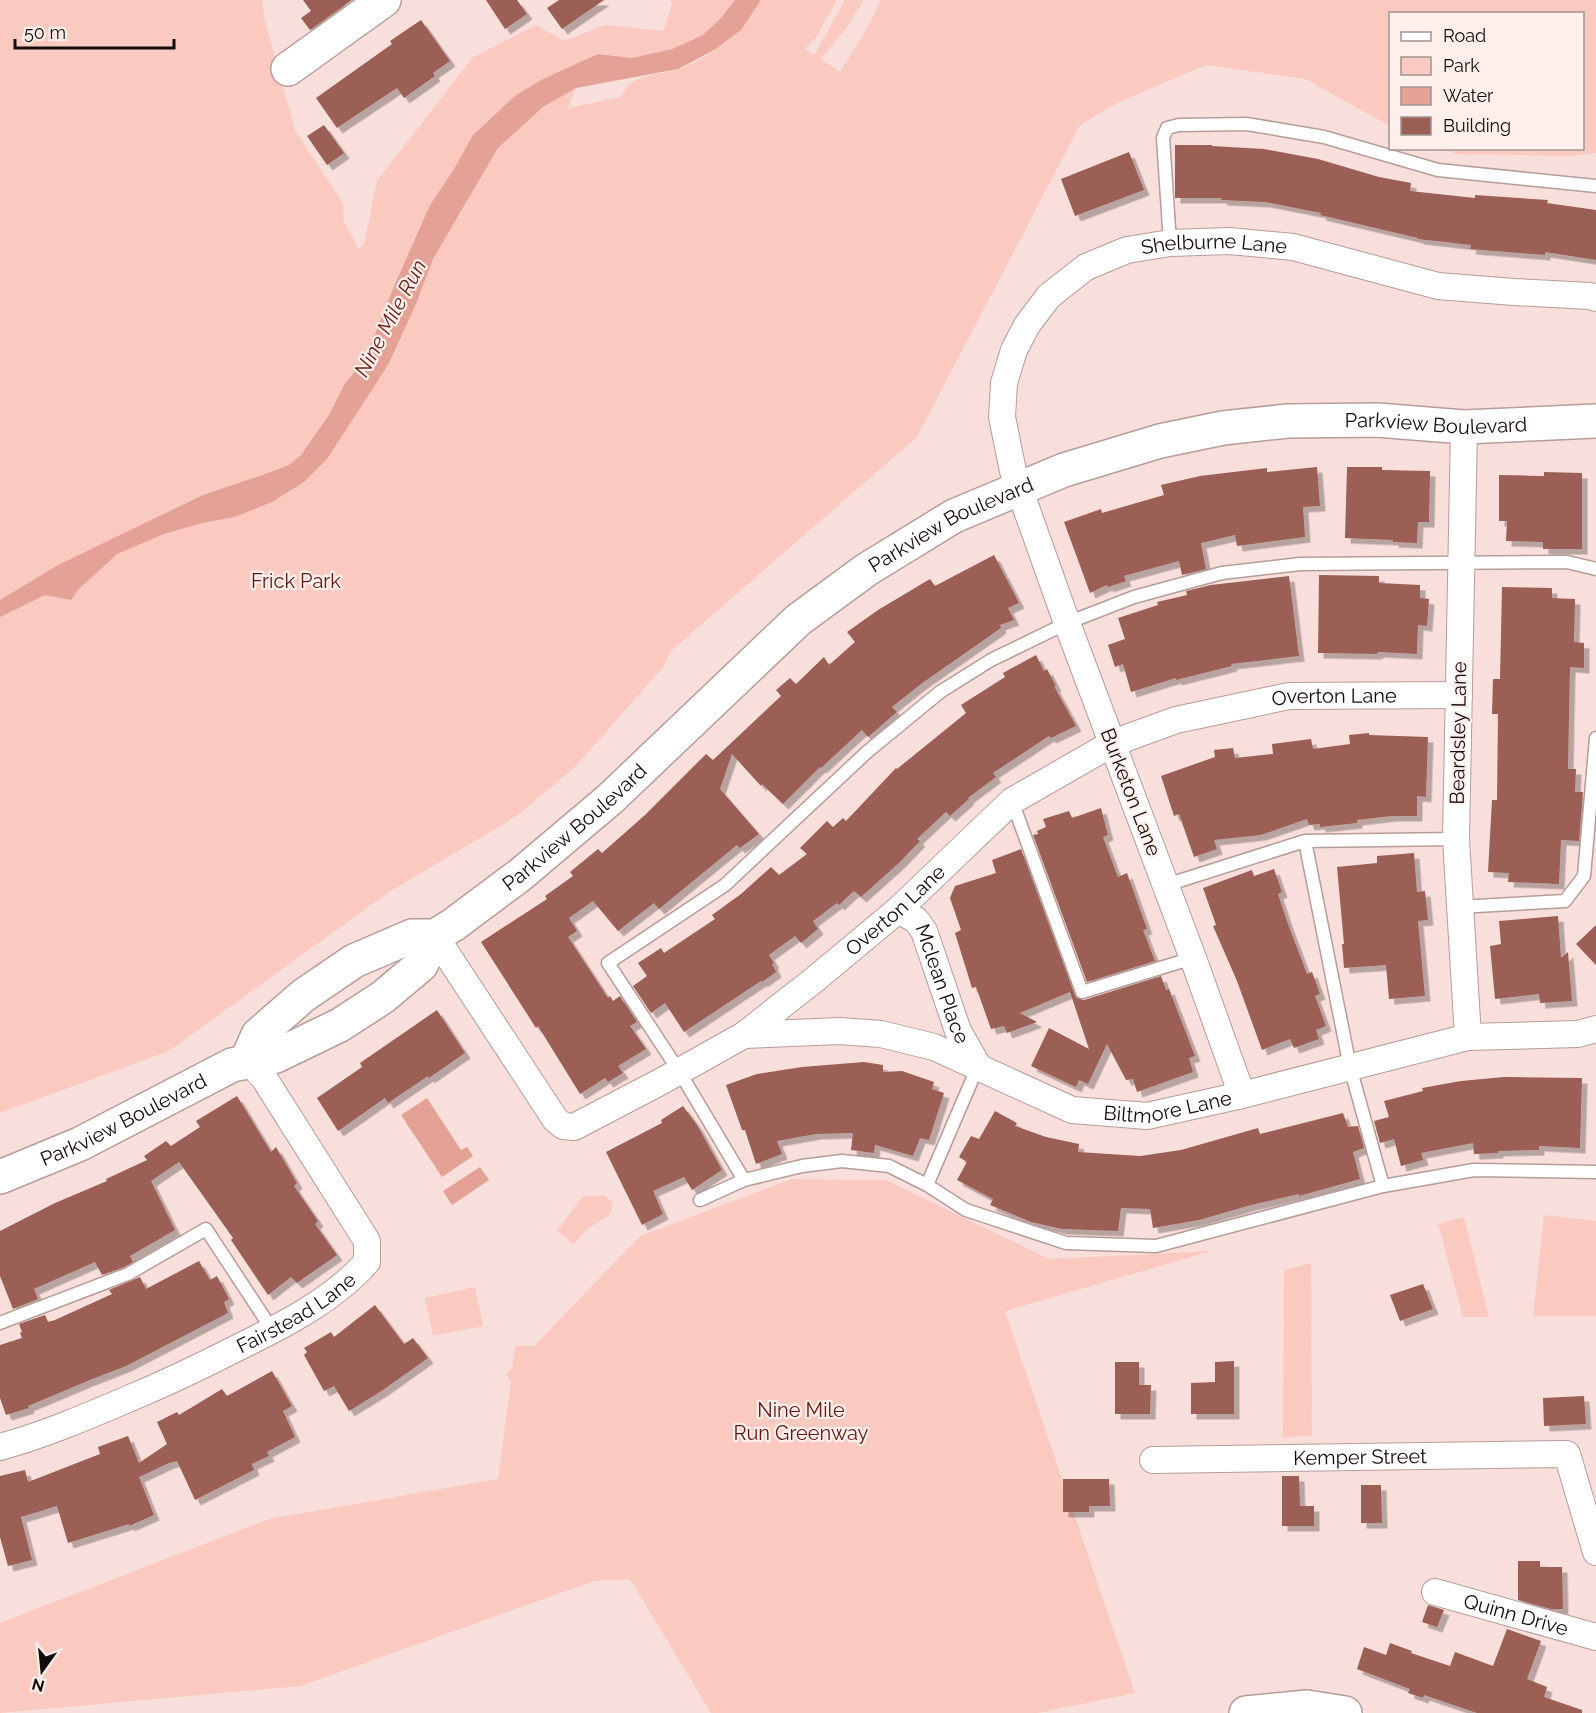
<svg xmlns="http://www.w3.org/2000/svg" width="1596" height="1713" font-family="Raleway,sans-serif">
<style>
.green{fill:#facac1}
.water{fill:#e4a196}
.building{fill:#9b5e55;filter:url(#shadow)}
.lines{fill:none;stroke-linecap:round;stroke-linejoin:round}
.lane-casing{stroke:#b59d99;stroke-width:15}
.street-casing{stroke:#b59d99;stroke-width:28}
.secondary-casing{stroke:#b59d99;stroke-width:36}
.lane{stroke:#fff;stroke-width:12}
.street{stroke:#fff;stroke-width:26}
.secondary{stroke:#fff;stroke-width:33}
.labels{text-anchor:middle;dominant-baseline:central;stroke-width:4.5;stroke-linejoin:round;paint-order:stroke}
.street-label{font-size:20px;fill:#140c0b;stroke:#ffefec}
.park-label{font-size:20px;fill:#63150e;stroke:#ffefec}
.water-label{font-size:21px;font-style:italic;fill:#6b1d15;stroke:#ffefec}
</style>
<defs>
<filter id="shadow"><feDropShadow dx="5.5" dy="5.5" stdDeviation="0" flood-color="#0004"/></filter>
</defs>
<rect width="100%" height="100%" fill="#f9dfdb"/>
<path class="green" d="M0,0H262L265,21L295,130L343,203L344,222L359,249L364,244L377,181L473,57L536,25L564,41L605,25L664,31L672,3L670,0H735L722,17L703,35L672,49L632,58L598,54L545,78L516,95L473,135L454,169L430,205L392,292L458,217L498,148L543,107L576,88L568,108L621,97C631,73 655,76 676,70C690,66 706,56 718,48C738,34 748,20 761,0H837L816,37L805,49L814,55L845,0H864L847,27L821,59L840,72L868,27L881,0H1596V153L1571,156L1456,154L1444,149L1582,148V14H1390V126L1305,79L1206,65L1117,103L1080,125L917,437L671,651L664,666L576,766L517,816L389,892L169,1051L0,1113Z
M792,1179L886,1180L1049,1259L1212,1251L1005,1311L1135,1693L1038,1713H711L630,1579L594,1581L301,1686L0,1713V1623L269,1519L498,1479L511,1381L506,1374L512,1368L515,1346H534L640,1236Z
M604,1195L612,1202V1210L609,1215L585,1231L574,1244L557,1231L582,1197Z
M1544,1215L1596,1221V1316H1533Z
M1464,1217L1489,1317H1463L1438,1224Z
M1311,1263L1312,1436L1283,1437L1284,1270Z
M475,1287L483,1326L433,1336L425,1298Z"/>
<path class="water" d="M735,0H761L741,30L716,49L678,69L576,88L543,107L498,148L433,259L416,304L388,365L327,459L304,482L272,502L235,517L202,523L164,534L117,554L78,590L71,600L45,595L0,617V600L58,565L203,495L271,472L289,465L301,455L329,415L344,385L365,359L395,284L430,205L454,169L473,135L516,95L545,78L598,54L632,58L672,49L703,35L722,17Z
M427,1098L461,1150L467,1147L473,1156L442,1177L401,1115Z
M480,1167L489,1180L452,1205L443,1191Z"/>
<path class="building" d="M303,0H352L310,30L301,18L311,11Z
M486,0H517L527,14L505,29Z
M559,0H604L562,29L547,8Z
M421,20L450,61L433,73L435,76L404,98L397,88L337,128L316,98L392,44L390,41Z
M324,125L344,153L327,165L307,136Z
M1175,145H1212V146L1264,149L1318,159L1379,177L1411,183L1410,191L1475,198V195L1548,200L1547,203L1596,210V260L1545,252V255L1470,249L1471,245L1418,239V238L1320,215L1321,213L1265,202L1221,200L1222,198H1175Z
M1129,152L1144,190L1075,216L1061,179Z
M1317,467L1320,506L1303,507L1305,537L1237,546L1235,535L1201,543L1206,569L1182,575L1179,561L1124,576L1126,581L1108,587L1107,585L1090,593L1064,522L1101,509L1102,513L1164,495L1161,485L1200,476L1267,468V472Z
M1347,467H1382V470L1430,471L1429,522H1418L1417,543L1393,542V540L1345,538Z
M1544,472L1582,473V549H1543V542L1506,541L1507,521H1499V475L1544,476Z
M994,555L1019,603L1008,608L1014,620L1000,625L1001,628L921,684L892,707L897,712L868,737L862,730L821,768L820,767L783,804L762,784L761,786L732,754L720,789L759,834L740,848L737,845L659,909L654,903L618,931L593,901L569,918L577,931L568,937L608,998L610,996L613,1001L620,996L637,1022L630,1026L646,1049L618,1066L623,1073L608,1082L605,1078L580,1094L538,1026L536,1028L481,942L547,899L545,896L573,876L570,872L598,849L602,853L645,815L706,754L713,760L781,696L776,690L790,678L796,684L824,657L829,665L855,642L847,632L878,610L930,579L935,586Z
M1319,575L1379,576V583L1420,585V598L1429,599L1427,626L1418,625L1417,654L1378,652L1377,654L1318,653Z
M1289,576L1299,656L1231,664L1232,666L1176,680V678L1131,692L1123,664L1115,667L1108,645L1125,639L1118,618L1158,605L1157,602L1187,595L1186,591L1211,585Z
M1502,587L1552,588V598L1575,599L1574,642L1584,643V668L1570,667L1568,769H1576L1575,792H1583L1579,841L1561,840L1559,884L1508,882L1509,873L1488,872L1492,800H1497L1498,714H1492L1493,679H1500Z
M1036,655L1044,671L1047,669L1056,686H1054L1076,726L1051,738L1049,736L993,773L996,777L968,798L969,799L950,816L946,812L917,839L920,841L900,862L861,897L854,891L839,905L837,903L813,921L818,929L801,943L795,936L769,955L774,963L772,964L776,972L762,982L761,981L684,1032L665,1003L651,1013L633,986L647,976L638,963L661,948L664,953L715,919L712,915L741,894L771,867L779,875L807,854L800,848L827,821L833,827L843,818L846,821L896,768L897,769L966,713L961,705L1005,677L1003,673Z
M1369,733V735L1428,737L1426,797L1417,796V816H1392L1357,820V823L1320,827V824L1309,825L1307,819L1261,835L1214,840L1217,849L1194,857L1179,814L1174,816L1161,776L1215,757L1214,750L1233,748L1235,758L1273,754L1272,744L1311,739L1313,749L1350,744L1349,735Z
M1101,808L1108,835L1103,837L1118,877L1127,873L1147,929L1143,930L1155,961L1087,982L1033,835L1038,834L1037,831L1046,827L1043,819L1069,811L1072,818Z
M1021,849L1076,998L1084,1000L1161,976L1166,990L1169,989L1195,1056L1189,1058L1193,1072L1137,1092L1133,1079L1126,1080L1107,1044L1088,1084L1079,1080L1076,1087L1031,1066L1049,1028L1089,1049L1070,992L1020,1013L1037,1022L1007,1033L1004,1026L991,1029L976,987L972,988L955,933L961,930L950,898L955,886L996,873L992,860Z
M1414,853L1417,892L1425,891L1428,920L1418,921L1425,996L1389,999L1386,965L1344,968L1342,944H1344L1337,867L1377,863V856Z
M1274,869L1282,892L1278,894L1288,924L1307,974L1312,972L1320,994L1315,996L1326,1026L1316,1030L1319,1039L1294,1048L1290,1039L1262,1050L1237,981L1213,926L1216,925L1203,888L1252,870L1254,876Z
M1558,916L1561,958L1568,952L1572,1001L1540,1003L1539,994L1495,999L1490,946L1501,944L1499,921Z
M1596,925V965L1576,944Z
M437,1010L465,1053L429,1078L428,1076L388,1103L385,1098L338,1131L317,1098L362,1067L360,1063Z
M864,1062L883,1065V1072L902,1071L934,1082L932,1089L944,1093L929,1140L920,1138L913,1156L875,1145L874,1153L851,1150L853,1133L816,1134L777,1141L782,1154L756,1164L745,1130H742L726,1085L757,1074L802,1067Z
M1504,1077L1582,1078L1580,1148L1539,1146V1150L1498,1151V1153L1474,1154L1473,1143L1421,1153L1423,1160L1401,1166L1394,1139L1380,1143L1374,1121L1389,1117L1384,1101L1423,1091L1422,1088L1461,1081Z
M237,1096L271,1152L276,1147L297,1183L294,1186L318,1221L315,1224L337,1255L297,1283L291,1277L268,1295L231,1240L233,1238L179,1162L151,1181L175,1230L130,1256L133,1262L124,1267L102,1275L95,1262L34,1289L38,1299L13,1309L0,1276V1231L55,1203L107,1181L106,1179L147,1160L144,1156L166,1141L171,1146L200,1127L196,1121Z
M683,1106L697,1125L722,1170L692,1190L684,1177L653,1191L663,1214L642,1225L606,1152L662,1123L661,1120Z
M995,1111L1017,1123L1015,1126L1046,1137L1079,1144L1078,1152L1140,1156L1181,1150L1258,1128L1260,1134L1343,1113L1348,1127L1358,1126L1364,1148L1353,1152L1360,1179L1299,1196V1194L1251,1205L1199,1220L1153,1228L1150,1209L1121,1208L1118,1231L1062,1229L1031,1222L990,1205L993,1199L957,1180L967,1162L959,1157L971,1136L979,1139Z
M199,1261L210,1280L217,1276L229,1299L224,1302L228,1313L126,1366L90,1380L28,1406L29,1408L6,1415L0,1398V1345L22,1338L20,1333L22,1332L19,1324L45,1315L48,1322L55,1320L112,1294L109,1290L140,1277L146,1289Z
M1423,1284L1433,1309L1400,1321L1390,1295Z
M375,1305L404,1344L413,1338L428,1358L383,1390L349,1411L334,1386L324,1391L304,1355L307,1352L304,1348L331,1332L334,1337Z
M1234,1361V1414H1191V1383L1215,1382V1362Z
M1115,1362H1139V1385H1151L1150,1414H1115Z
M272,1371L292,1406L283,1411L295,1437L267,1452L269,1456L252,1464L254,1470L195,1500L177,1461L169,1463L139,1477L154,1515L129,1526V1524L68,1543L57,1506L21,1517L32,1560L8,1566L0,1537V1476L25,1470L28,1482L100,1454L98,1447L128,1436L139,1463L167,1444L157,1422L177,1412L179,1415L222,1389L227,1396Z
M1584,1396L1586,1424L1544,1426L1543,1398Z
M1282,1476H1299L1300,1506H1314V1526H1282Z
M1063,1479H1109L1110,1506H1089V1512H1063Z
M1361,1485H1381L1382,1523H1361Z
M1518,1561H1540V1567H1562L1563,1609H1551L1518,1600Z
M1428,1605L1444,1610L1437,1627L1422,1622Z
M1507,1629L1541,1641L1527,1679L1547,1687L1544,1697L1582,1710V1713H1477L1424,1695L1423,1698L1408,1693L1410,1689L1357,1669L1364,1647L1386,1655L1390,1643L1412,1651L1411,1653L1450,1666L1455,1652L1493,1666Z"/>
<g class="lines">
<defs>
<path id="lane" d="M1170,243L1163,138L1167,128L1179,125L1247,124L1324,137L1438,170L1596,186
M1012,801L1082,992L1193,958
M1166,885L1305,841L1456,839
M1459,907L1565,901L1584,876L1596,738
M744,1180L679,1071L608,963L725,885L867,752L940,692L991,660L1067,623L1134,597L1222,573L1300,564L1567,562L1596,569
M927,1185L978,1066
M1383,1186L1474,1170L1596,1172
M700,1200L744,1180L802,1166L842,1161L889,1166L927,1185L966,1210L1066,1243L1156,1246L1383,1186L1350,1067L1305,841
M0,1323L128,1274L206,1229L273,1331"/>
<g id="street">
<path d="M1464,427L1456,839L1468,1037"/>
<path id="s1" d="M898,910L916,920L924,931L958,1031L978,1066"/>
<path id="s2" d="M435,936L555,1119L563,1126L574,1127L662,1081L744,1035L814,980L898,910L1012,801L1113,743L1176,720L1289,696L1459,695"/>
<path id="s3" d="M744,1035L840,1031L881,1034L934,1047L1072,1110L1147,1116L1242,1095L1468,1037L1578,1034L1596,1029"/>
<path id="s4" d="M1242,1095L1193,958L1067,623L1013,471L1002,417L1004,383L1014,350L1027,325L1049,296L1086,267L1127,250L1170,243L1230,241L1293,247L1438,286L1514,292L1590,296L1596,298"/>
<path id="s5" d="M0,1447C44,1435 86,1417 128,1399C164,1384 200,1367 235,1349C282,1326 332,1301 367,1262V1241L264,1078L247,1060"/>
<path id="s6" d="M1153,1460L1567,1454L1596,1552"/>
<path id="s7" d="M1435,1592L1596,1637"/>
</g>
<g id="secondary">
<path d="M288,69L384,0"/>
<path id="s8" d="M247,1060L258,1035L304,995L354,961L412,936H435L453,925L520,875L610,799L798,620L866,570L954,516L1064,470L1160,441L1223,428L1288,421L1377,420L1464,427L1596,421"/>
<path id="s9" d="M0,1177L80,1144L232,1065L276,1056L340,1025L383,997L421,965L435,936"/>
<path d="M1246,1713L1307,1707L1345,1713"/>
</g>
</defs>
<use href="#lane" class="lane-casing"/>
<use href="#street" class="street-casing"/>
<use href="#secondary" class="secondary-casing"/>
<use href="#lane" class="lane"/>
<use href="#street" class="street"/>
<use href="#secondary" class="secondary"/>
</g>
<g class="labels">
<g class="street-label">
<text stroke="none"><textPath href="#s4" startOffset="1032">Shelburne Lane</textPath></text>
<text stroke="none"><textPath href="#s8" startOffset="1402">Parkview Boulevard</textPath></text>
<text stroke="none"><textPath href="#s8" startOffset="898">Parkview Boulevard</textPath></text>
<text stroke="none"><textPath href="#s2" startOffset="1134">Overton Lane</textPath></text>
<text transform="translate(1458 733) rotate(-89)">Beardsley Lane</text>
<text transform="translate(1131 792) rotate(69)">Burketon Lane</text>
<text stroke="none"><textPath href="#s8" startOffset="412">Parkview Boulevard</textPath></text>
<text stroke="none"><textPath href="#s2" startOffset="630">Overton Lane</textPath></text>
<text stroke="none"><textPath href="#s1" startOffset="90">Mclean Place</textPath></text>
<text stroke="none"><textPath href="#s3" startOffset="440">Biltmore Lane</textPath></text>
<text stroke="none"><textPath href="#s9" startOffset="136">Parkview Boulevard</textPath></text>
<text stroke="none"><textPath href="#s5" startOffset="326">Fairstead Lane</textPath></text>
<text stroke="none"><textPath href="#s6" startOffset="207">Kemper Street</textPath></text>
<text stroke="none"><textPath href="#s7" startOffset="84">Quinn Drive</textPath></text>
</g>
<g class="park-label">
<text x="296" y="581">Frick Park</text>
<text x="801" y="1410">Nine Mile<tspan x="801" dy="23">Run Greenway</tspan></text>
</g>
<g class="water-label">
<text transform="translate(390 318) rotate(-62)">Nine Mile Run</text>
</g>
</g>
<rect x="1389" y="12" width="195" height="138" fill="#ffefec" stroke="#a19492" stroke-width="1.5"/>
<rect x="1401" y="32" width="30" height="9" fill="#ffffff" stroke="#a19492" stroke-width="1.5"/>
<text x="1443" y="42" font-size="18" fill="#140c0b">Road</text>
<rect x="1401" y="57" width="30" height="18" fill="#facac1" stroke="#a19492" stroke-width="1.5"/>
<text x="1443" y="72" font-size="18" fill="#140c0b">Park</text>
<rect x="1401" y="87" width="30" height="18" fill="#e4a196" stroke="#a19492" stroke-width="1.5"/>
<text x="1443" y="102" font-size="18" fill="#140c0b">Water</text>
<rect x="1401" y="117" width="30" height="18" fill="#9b5e55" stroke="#a19492" stroke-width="1.5"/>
<text x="1443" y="132" font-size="18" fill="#140c0b">Building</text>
<g transform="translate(42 1671) rotate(195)" stroke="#ffefec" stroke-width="4.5" paint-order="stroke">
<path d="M0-4.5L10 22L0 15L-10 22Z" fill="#140c0b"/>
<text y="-9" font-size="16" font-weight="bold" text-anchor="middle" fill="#140c0b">N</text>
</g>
<path d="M15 39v9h159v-9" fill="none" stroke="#140c0b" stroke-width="3"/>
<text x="24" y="39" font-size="18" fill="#140c0b" stroke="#ffefec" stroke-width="4.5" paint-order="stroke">50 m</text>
</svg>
